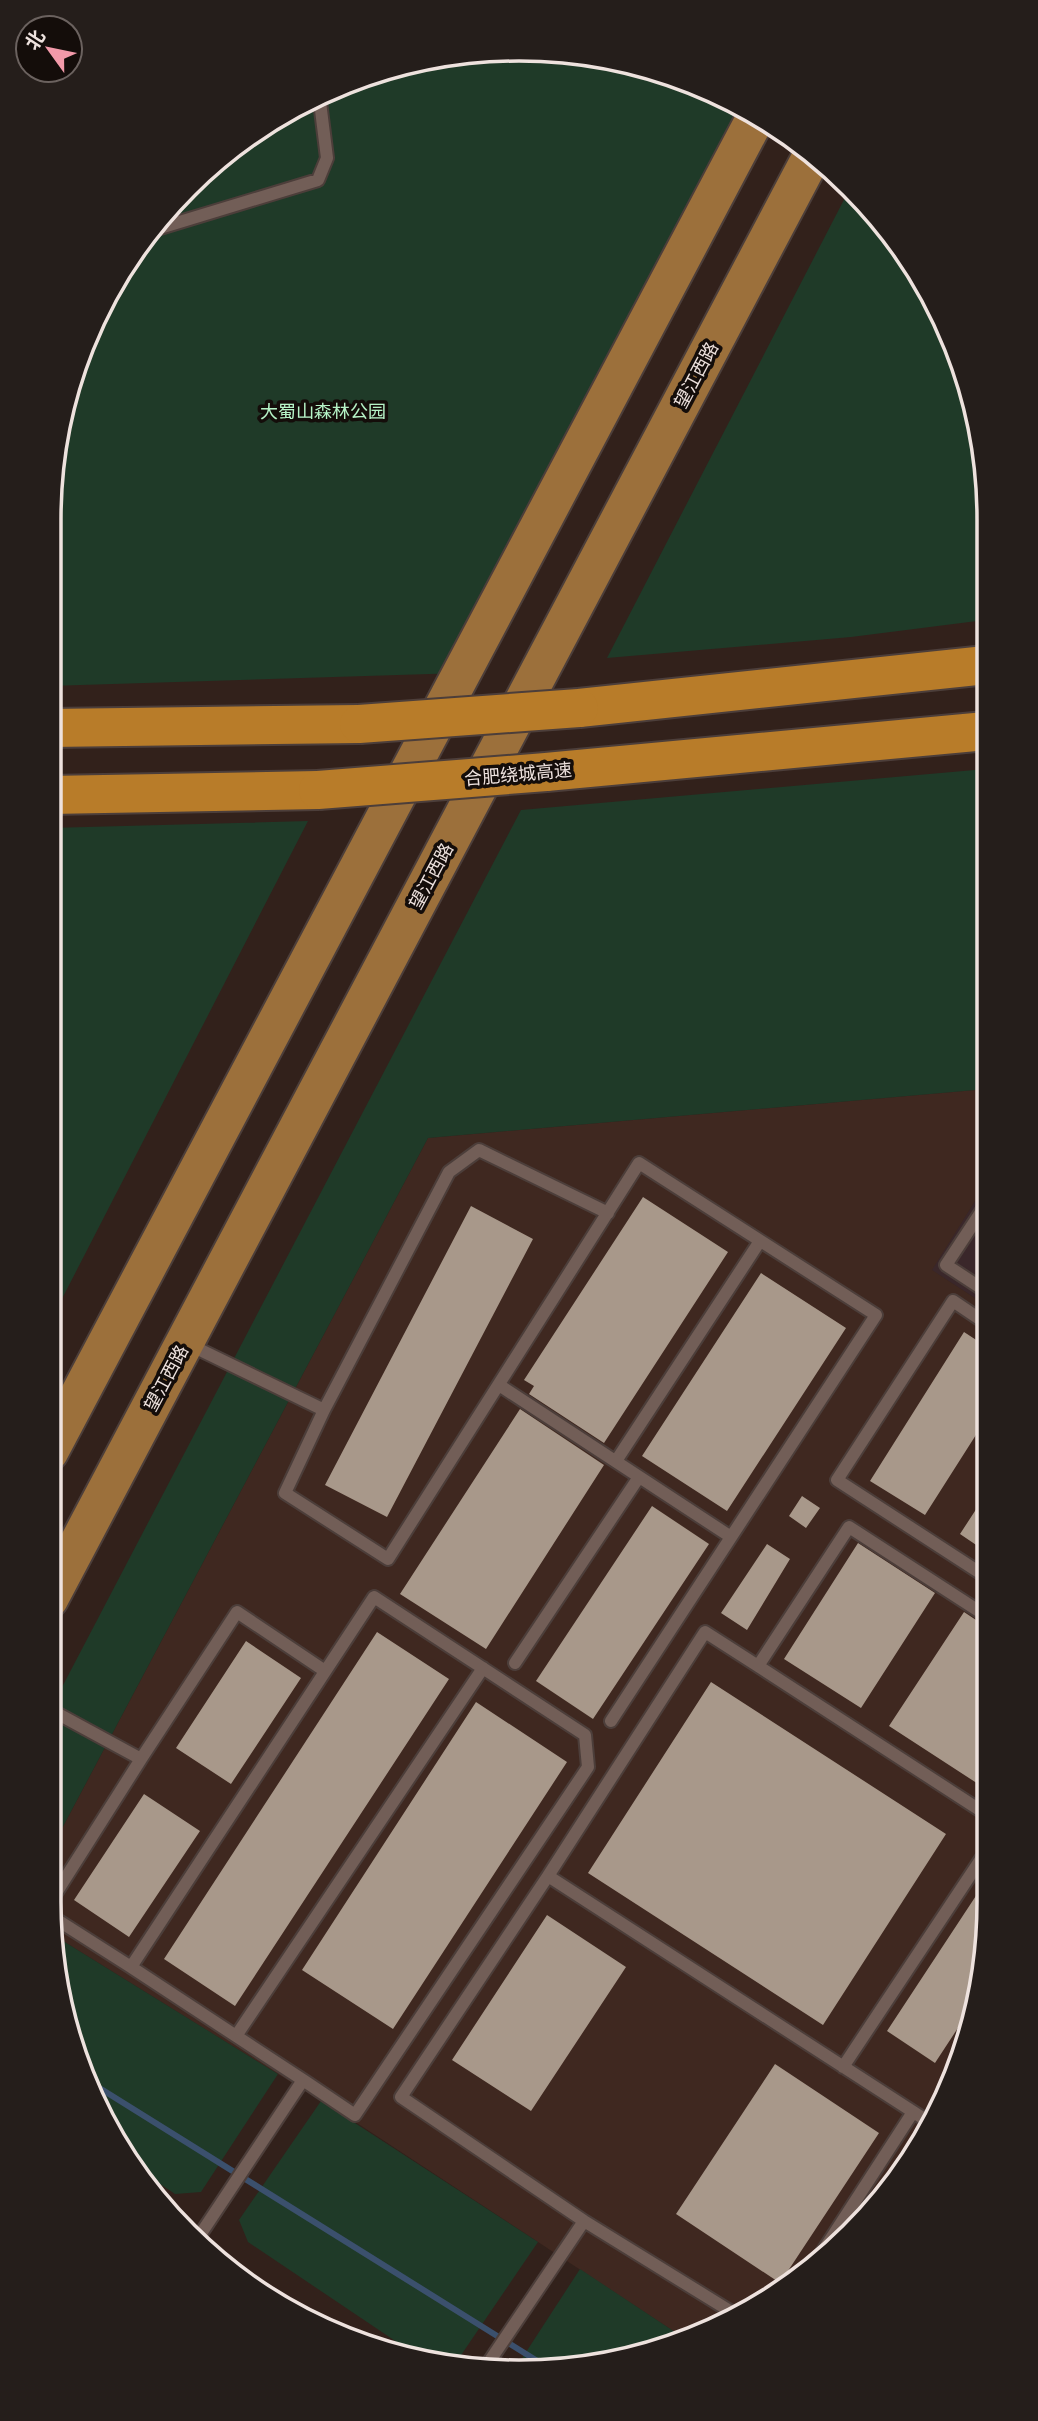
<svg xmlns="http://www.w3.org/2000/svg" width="1038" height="2421" font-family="'Roboto Condensed','Noto Sans SC',sans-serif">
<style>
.commercial{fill:#3a272a}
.built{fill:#3f2820}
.green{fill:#1f3a28}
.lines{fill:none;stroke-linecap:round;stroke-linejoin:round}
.stream{stroke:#3b506d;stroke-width:6}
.building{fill:#a8988a}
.lane-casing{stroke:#4c3e3a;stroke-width:16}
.primary-casing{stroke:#4c3e3a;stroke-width:42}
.highway-casing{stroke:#4c3e3a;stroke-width:42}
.lane{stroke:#725e57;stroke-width:12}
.primary{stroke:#9c703b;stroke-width:38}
.highway{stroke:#b87c29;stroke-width:38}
.highway-bridge-casing{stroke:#4c3e3a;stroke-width:42;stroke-linecap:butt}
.highway-bridge{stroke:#b87c29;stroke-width:38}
.labels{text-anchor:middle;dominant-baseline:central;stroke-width:7;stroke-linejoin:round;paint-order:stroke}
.street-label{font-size:18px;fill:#eee2de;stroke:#140d0a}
.park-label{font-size:18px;fill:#b6f3c7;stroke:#140d0a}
.rim{fill:none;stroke:#eee2de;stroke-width:3.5}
</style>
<rect width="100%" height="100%" fill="#32211b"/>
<path class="commercial" d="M987,1182V1306L931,1270Z"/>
<path class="built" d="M987,1089V1182L932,1270L987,1306L989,1902L964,2053L947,2091L864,2219L754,2309L687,2340L360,2125L55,1936L49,1902V1853L428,1138Z"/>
<path class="green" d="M489,50L581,53L670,74L755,119L462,673L49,686V519L74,368L112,284L166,209L233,146L311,97L398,65Z
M849,190L892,233L951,335L947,343H954L985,457V620L851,637L607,658Z
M986,769L987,1089L428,1138L49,1853V1712L521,810Z
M308,821L49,1324V828Z
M55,1936L278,2074L201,2192L175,2194L132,2165L112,2137L74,2053Z
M321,2101L538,2242L455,2364L428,2363L248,2242L239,2220Z
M580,2269L687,2340L670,2347L581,2368L517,2366Z"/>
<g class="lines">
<path class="stream" d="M85,2079L547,2367"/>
</g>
<path class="building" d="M643,1197L728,1252L604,1443L529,1394L534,1386L524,1380Z
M471,1206L533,1239L387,1517L325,1485Z
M761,1273L846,1328L727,1511L642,1456Z
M964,1332L987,1347L988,1416L925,1515L870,1481Z
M520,1409L604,1465L486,1649L400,1594Z
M988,1491V1553L960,1534Z
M802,1496L820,1508L806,1528L789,1516Z
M652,1506L709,1544L593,1719L536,1681Z
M858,1543L935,1593L861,1708L784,1659Z
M767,1544L790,1559L747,1630L721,1613Z
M964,1612L988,1628L989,1791L889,1726Z
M377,1632L449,1679L235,2006L164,1959Z
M246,1641L301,1678L231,1784L176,1748Z
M711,1682L946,1834L823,2025L588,1873Z
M476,1702L567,1762L393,2029L302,1970Z
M144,1794L200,1831L129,1937L74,1900Z
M989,1876V1902L971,2008L935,2063L887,2031Z
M547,1915L626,1967L531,2111L452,2060Z
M775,2064L879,2133L780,2283L676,2214Z"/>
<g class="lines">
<defs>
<path id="lane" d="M150,231L318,180L327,158L319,94
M987,1203L946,1265L987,1292
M987,1324L953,1301L837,1480L988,1578
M188,1344L324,1410L285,1493L388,1559L639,1163L876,1315L611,1721
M499,1385L731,1537
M324,1410L449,1172L479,1150L608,1213
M616,1461L760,1241
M988,1617L849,1527L758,1666L989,1816
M515,1663L639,1477
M758,1666L705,1632L548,1876L932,2124
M49,1709L141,1759L237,1612L325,1671
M49,1904L141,1759
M51,1916L131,1967
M236,2036L483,1668
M843,2067L989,1847
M584,2221L738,2316
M198,2238L303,2080L355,2115L588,1767L585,1735L374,1597L131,1967L303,2080
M821,2254L913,2112
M487,2365L584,2221L401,2097L548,1876"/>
<path id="primary" d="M49,1452L755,119
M49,1599L813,154"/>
<path id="highway" d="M579,708L986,665
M49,728L359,724
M546,772L986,731
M49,795L318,790"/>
</defs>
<use href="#lane" class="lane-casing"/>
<use href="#primary" class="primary-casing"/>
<use href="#highway" class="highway-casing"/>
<use href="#lane" class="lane"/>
<use href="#primary" class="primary"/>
<use href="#highway" class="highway"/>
<defs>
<path id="highway-bridge" d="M359,724L579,708
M318,790L546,772"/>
</defs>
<use href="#highway-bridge" class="highway-bridge-casing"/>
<use href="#highway-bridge" class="highway-bridge"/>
</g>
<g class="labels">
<g class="street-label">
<text transform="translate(696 375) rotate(-62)">望江西路</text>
<text transform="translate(518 774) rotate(-5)">合肥绕城高速</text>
<text transform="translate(431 876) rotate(-62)">望江西路</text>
<text transform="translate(166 1378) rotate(-62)">望江西路</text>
</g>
<g class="park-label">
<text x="323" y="411">大蜀山森林公园</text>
</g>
</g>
<path d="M0 0H1038V2421H0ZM519 61H519A458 458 0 0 1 977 519V1902A458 458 0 0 1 519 2360H519A458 458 0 0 1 61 1902V519A458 458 0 0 1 519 61Z" fill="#251e1b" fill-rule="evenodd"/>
<path class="rim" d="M519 61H519A458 458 0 0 1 977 519V1902A458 458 0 0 1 519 2360H519A458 458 0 0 1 61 1902V519A458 458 0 0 1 519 61Z"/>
<g transform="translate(49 49) rotate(303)"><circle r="33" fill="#140d0a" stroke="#6b625f" stroke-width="2"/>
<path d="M0-5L12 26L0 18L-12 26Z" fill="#f39aaa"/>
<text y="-10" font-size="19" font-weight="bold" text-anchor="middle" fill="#eee2de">北</text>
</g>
</svg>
